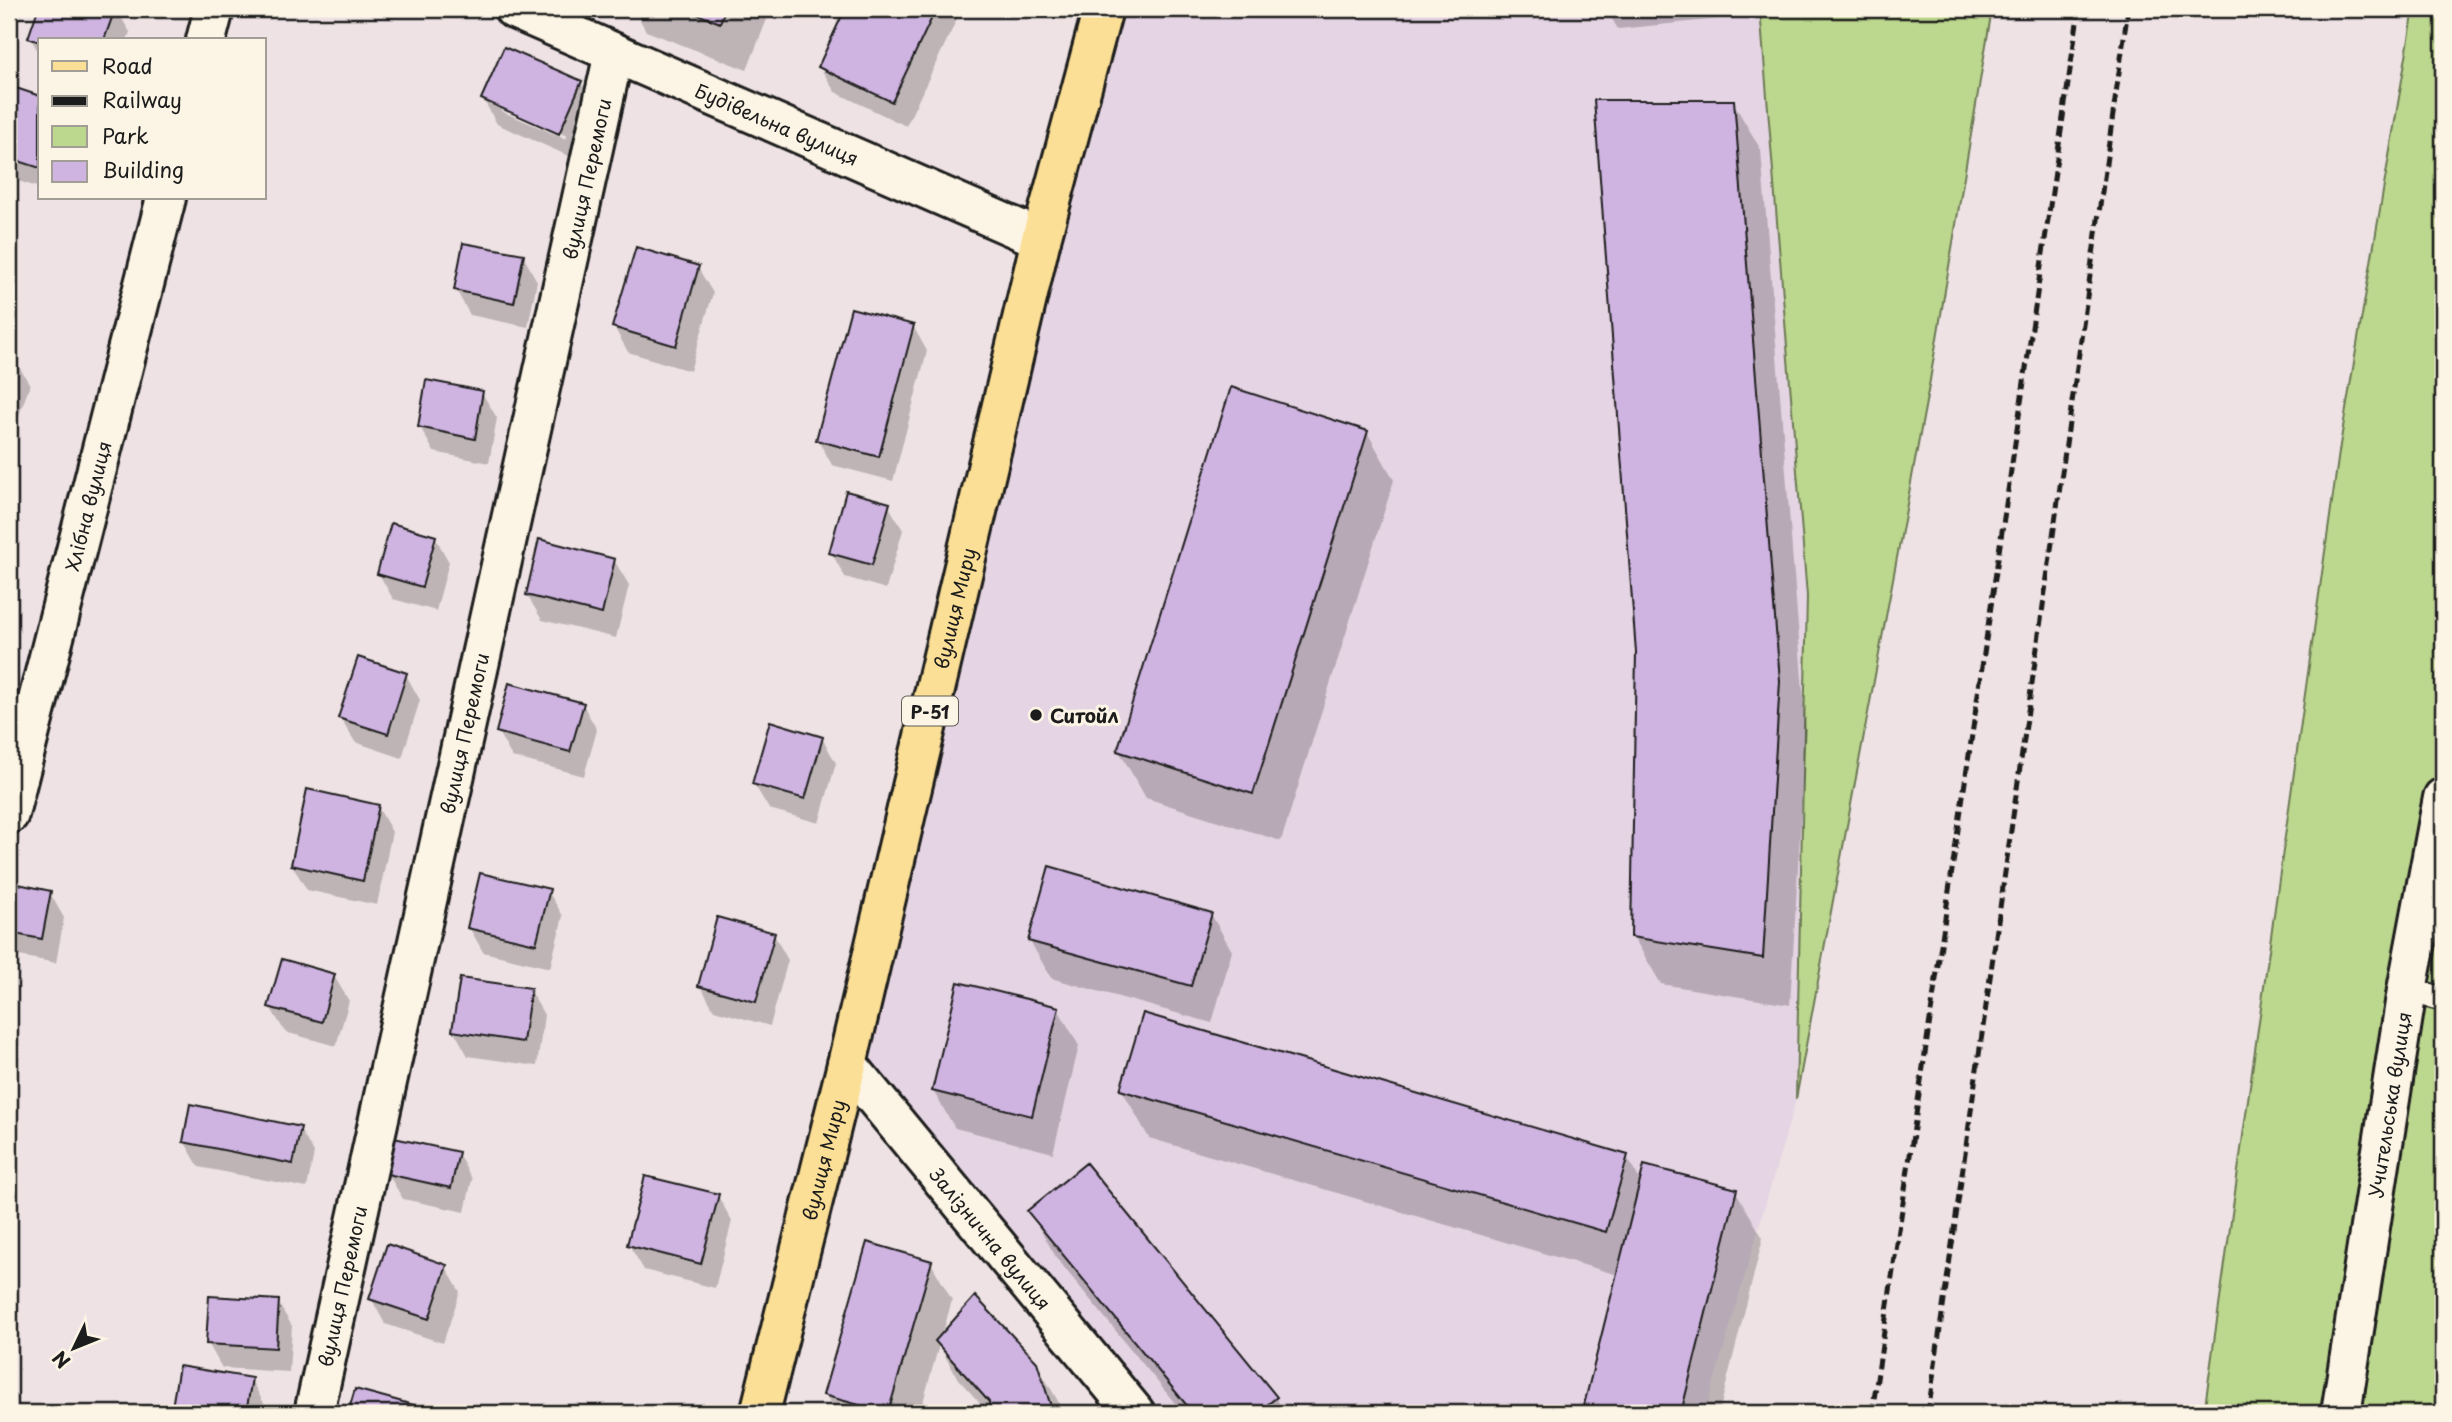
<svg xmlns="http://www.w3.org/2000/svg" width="2452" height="1422" font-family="'Playpen Sans',sans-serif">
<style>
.built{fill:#e5d4e3}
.green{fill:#bcd78e;stroke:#6c7a55;stroke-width:2}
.shadow{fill:#0003;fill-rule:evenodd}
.building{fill:#cfb4e2;stroke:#1c1c1c;stroke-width:2}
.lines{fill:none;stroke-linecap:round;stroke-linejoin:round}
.lane-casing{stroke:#1c1c1c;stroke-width:28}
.street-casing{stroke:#1c1c1c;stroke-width:44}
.primary-casing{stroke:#1c1c1c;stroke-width:44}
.lane{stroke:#fcf5e5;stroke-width:23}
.street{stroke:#fcf5e5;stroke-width:38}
.primary{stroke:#fbdf96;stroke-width:38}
.rail{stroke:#1c1c1c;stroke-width:5;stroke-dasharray:10 5;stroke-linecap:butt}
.poi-dot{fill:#1c1c1c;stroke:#fcf5e5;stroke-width:2.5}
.labels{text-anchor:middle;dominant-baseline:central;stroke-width:6;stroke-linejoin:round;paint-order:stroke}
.shield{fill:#fcf5e5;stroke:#5f5d58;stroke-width:2}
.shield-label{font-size:18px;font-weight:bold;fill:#1c1c1c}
.street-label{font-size:19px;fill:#1c1c1c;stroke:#fcf5e5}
.poi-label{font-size:19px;font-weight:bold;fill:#1c1c1c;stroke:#fcf5e5;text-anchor:start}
</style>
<rect width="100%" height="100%" fill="#eee2e4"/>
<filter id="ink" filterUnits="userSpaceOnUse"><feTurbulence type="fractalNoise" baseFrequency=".0143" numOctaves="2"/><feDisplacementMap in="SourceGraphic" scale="14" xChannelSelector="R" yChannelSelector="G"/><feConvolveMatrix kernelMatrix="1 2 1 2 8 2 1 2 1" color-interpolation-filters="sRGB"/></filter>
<g filter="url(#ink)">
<path class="built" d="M1103,9H1760L1807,596L1796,1099L1705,1413H1135L847,1064Z"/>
<path class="green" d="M1760,9H1992L1929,386L1796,1099L1807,596Z
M2414,9H2443V1413H2204L2340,445Z"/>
<path class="shadow" d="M40,9H116L130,32L127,40H40V55L30,37Z
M634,9H771L747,70L646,31Z
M847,9H955L959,15L906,126L835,92L820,67Z
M1606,9H1760V15L1618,29Z
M581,83L595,108L573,158L497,124L483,99ZM501,107L567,136L566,139L501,111Z
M14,89L40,97V188L9,178V106Z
M1733,102L1761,150L1806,730L1790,1005L1661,984L1633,936Z
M523,256L537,281L528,327L470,315L456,290Z
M698,268L713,293L690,371L628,352L614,327Z
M913,326L927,351L893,481L832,465L818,440Z
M9,358L15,360L30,385L10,440Z
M482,393L497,418L489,463L434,452L420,427Z
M1367,432L1394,480L1281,841L1146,798L1119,751Z
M888,505L903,530L886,589L845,577L831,552Z
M435,537L449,562L436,611L393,599L379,574Z
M614,560L629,585L616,638L542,620L527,595Z
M406,675L420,700L402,758L355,742L340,717Z
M583,705L597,730L584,776L512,757L498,732Z
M822,738L836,763L819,823L769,809L754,784Z
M378,807L392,832L377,905L307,890L292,865Z
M9,884L50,893L64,918L56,963L9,954Z
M548,891L563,916L550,968L483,952L469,927Z
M1211,914L1232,951L1212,1023L1051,978L1030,941Z
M774,935L788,960L770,1026L714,1010L700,985Z
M334,976L349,1001L336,1046L285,1032L270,1007Z
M530,990L544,1015L537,1066L468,1056L454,1031Z
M1058,1009L1079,1046L1053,1153L955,1128L933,1091Z
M1122,1090L1627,1157L1641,1182L1735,1190L1763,1238L1719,1413H1584L1618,1275L1149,1138Z
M299,1128L314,1153L307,1188L199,1167L184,1141Z
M458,1154L472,1179L465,1212L403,1199L388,1174Z
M1086,1166L1276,1398L1285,1413H1183L1057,1259L1030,1211Z
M718,1196L732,1221L715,1288L644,1270L629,1245Z
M931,1263L952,1300L942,1336L1036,1363L1058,1401L1062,1413H989L958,1379L939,1345L920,1413H836L825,1394Z
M446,1267L460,1292L443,1343L385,1324L371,1298Z
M277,1301L292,1326L289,1372L222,1368L208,1343Z
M180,1368L251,1380L265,1405L264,1413H173Z"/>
<path class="building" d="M38,9H115L104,40L40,42L28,38Z
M684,9H725L720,23Z
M845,9H936L892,102L818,67Z
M504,47L582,81L559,134L481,99Z
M13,87L40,96V168L9,158V100Z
M1594,100H1734L1780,681L1763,958L1631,937L1636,652Z
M463,243L524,254L514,303L454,290Z
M636,247L699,266L676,346L612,327Z
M851,308L914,325L879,457L816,440Z
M9,356L16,359L9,380Z
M426,380L483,391L475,439L418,427Z
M1231,387L1368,431L1253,794L1117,751Z
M846,491L890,503L872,565L829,553Z
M391,523L436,536L422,587L377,574Z
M539,539L615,559L602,614L526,595Z
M358,657L407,673L388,734L338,718Z
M509,683L584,703L570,752L496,732Z
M770,721L823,737L805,799L752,784Z
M307,789L379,805L363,881L291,865Z
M1049,866L1212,913L1191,986L1028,941Z
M480,873L550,889L536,944L467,928Z
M9,882L51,891L42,939L9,933Z
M717,917L775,933L756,1002L698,986Z
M282,959L335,974L322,1022L268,1007Z
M460,978L531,988L523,1042L452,1031Z
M958,982L1059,1007L1032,1116L932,1091Z
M1143,1013L1628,1155L1606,1232L1120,1090Z
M190,1104L301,1127L293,1164L183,1142Z
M394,1138L459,1152L451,1188L387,1174Z
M1086,1163L1277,1397L1257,1413H1193L1027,1211Z
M1644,1165L1737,1189L1681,1413H1582Z
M645,1176L719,1194L701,1264L627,1245Z
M867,1242L932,1261L888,1413L823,1395Z
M387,1244L447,1265L429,1319L369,1299Z
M209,1296L279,1300L276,1348L206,1344Z
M975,1296L1037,1362L1053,1413H990L989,1402L935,1341Z
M179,1366L252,1378L246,1413H171Z
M355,1389L421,1407L419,1413H348Z"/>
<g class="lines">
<defs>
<path id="lane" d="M2407,990L2443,999"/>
<g id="street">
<path id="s1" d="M514,9L1041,239"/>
<path d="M206,40L214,9"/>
<path id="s2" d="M9,814L166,198"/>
<path id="s3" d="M847,1064L1135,1413"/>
<path id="s4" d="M314,1413L614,53"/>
<path id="s5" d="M2341,1413L2407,990L2443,798"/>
</g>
<g id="primary">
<path id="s6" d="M760,1413L847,1064L1041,239L1103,9"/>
</g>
</defs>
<use href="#lane" class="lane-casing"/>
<use href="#street" class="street-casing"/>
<use href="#primary" class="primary-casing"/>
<use href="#lane" class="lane"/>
<use href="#street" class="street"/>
<use href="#primary" class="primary"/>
<path class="rail" d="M1872,1413L2079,9
M1928,1413L2128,9"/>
</g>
</g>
<circle class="poi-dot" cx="1036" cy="715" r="7"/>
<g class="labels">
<rect class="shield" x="902" y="696.5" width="56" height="29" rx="5"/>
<g class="shield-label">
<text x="930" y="711">Р-51</text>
</g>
<g class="street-label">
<text stroke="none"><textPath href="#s1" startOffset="287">Будівельна вулиця</textPath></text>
<text stroke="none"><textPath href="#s4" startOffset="1264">вулиця Перемоги</textPath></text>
<text stroke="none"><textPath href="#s2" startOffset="318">Хлібна вулиця</textPath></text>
<text stroke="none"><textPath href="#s6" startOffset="828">вулиця Миру</textPath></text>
<text stroke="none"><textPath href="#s4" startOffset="696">вулиця Перемоги</textPath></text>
<text stroke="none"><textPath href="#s5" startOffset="312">Учительська вулиця</textPath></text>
<text stroke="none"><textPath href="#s6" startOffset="261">вулиця Миру</textPath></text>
<text stroke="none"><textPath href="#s3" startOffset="226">Залізнична вулиця</textPath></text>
<text stroke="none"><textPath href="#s4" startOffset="130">вулиця Перемоги</textPath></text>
</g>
<g class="poi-label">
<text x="1050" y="715">Ситойл</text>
</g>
</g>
<rect width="2452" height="1422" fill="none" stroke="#fcf5e5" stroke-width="35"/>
<rect x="18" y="18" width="2417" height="1387" fill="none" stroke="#1c1c1c" stroke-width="2.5" filter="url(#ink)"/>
<rect x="38" y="38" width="228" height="161" fill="#fcf5e5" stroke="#a29e95" stroke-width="2"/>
<rect x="52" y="61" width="35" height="10" fill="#fbdf96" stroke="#a29e95" stroke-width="2"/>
<text x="102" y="74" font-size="21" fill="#1c1c1c">Road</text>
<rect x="52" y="96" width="35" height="10" fill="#1c1c1c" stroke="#a29e95" stroke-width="2"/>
<text x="102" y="108" font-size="21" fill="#1c1c1c">Railway</text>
<rect x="52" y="126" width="35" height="21" fill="#bcd78e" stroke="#a29e95" stroke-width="2"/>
<text x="102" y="144" font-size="21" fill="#1c1c1c">Park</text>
<rect x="52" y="161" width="35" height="21" fill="#cfb4e2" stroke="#a29e95" stroke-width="2"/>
<text x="102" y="178" font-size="21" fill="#1c1c1c">Building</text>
<g transform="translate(74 1348) rotate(227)" stroke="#fcf5e5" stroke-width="5" paint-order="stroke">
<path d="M0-5L12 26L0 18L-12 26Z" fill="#1c1c1c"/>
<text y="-10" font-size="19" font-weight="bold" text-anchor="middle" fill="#1c1c1c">N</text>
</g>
</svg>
